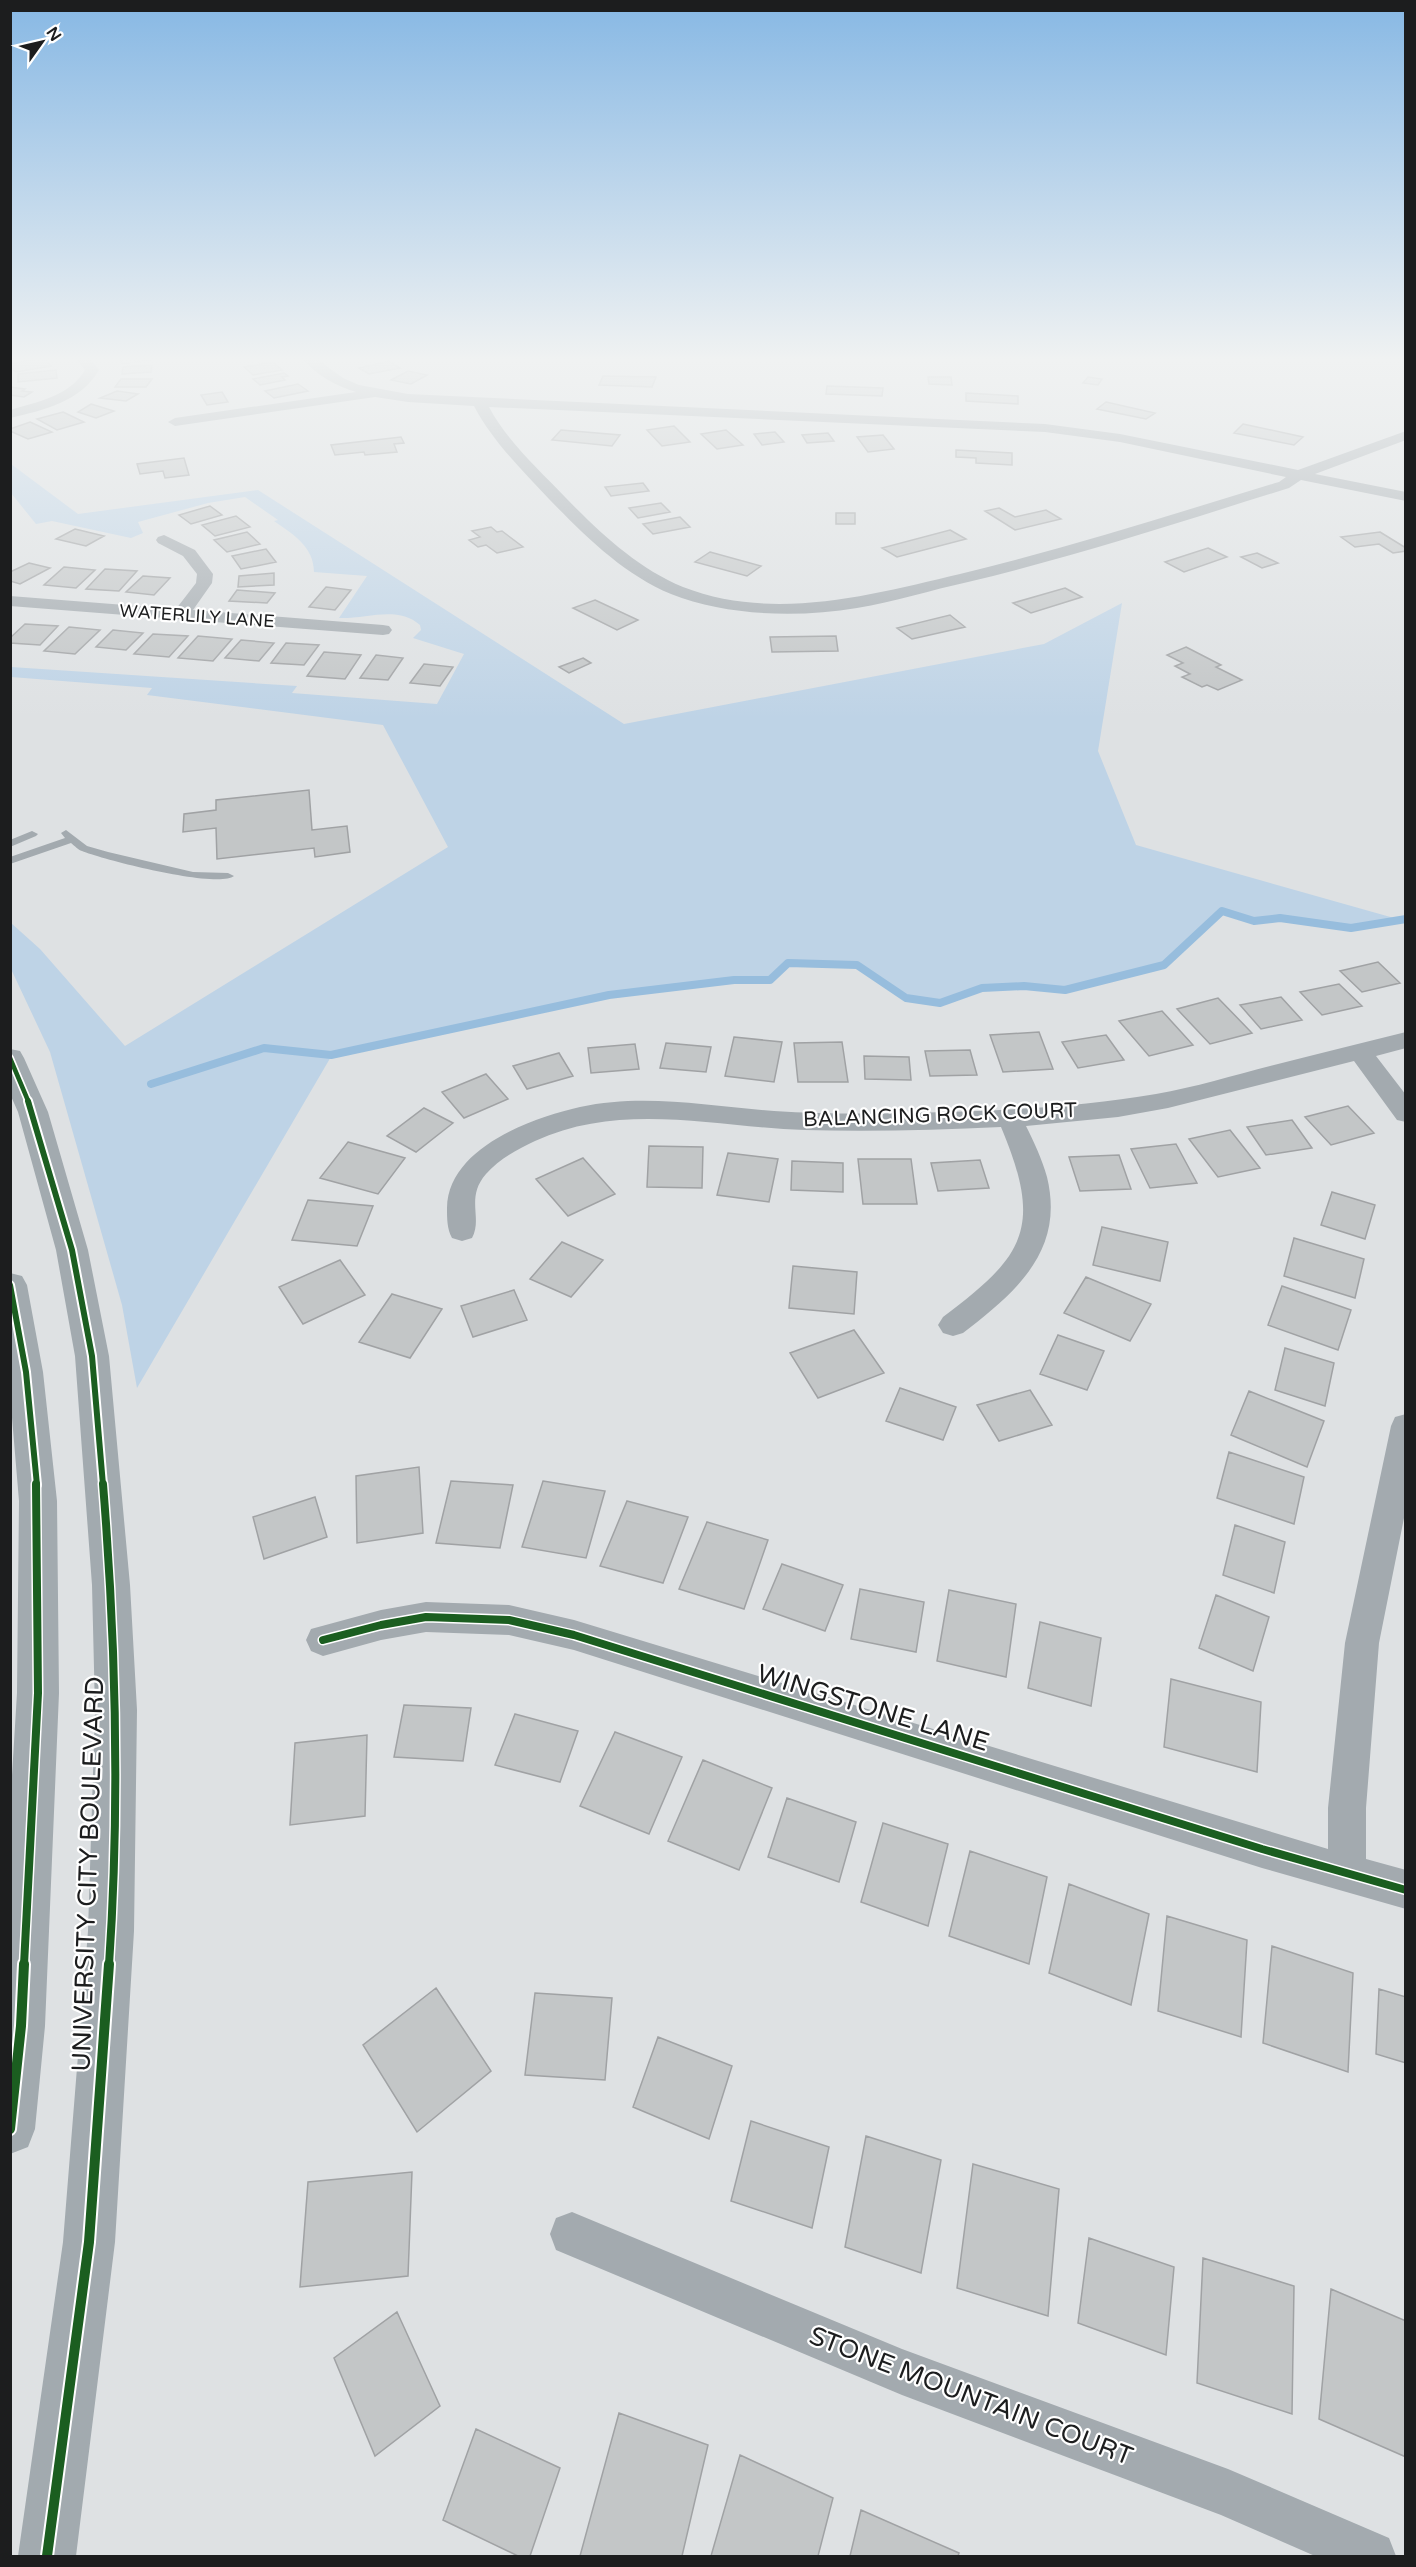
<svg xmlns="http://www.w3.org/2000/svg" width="1416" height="2567" font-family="'Varela Round',sans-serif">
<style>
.green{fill:#bed3e6}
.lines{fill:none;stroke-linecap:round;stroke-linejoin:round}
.stream{stroke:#97bddd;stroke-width:8}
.building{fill:#c3c6c7;stroke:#a0a2a4;stroke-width:1.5}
.service{fill:#a3aaaf;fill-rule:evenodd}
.minor{fill:#a3aaaf;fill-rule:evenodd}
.secondary{fill:#a2aaaf;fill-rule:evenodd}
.cycleway-far3-casing{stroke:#fff;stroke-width:8}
.cycleway-far2-casing{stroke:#fff;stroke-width:10}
.cycleway-far1-casing{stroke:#fff;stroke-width:11}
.cycleway-casing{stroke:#fff;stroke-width:14}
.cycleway-far3{stroke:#1b5e20;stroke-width:4.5}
.cycleway-far2{stroke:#1b5e20;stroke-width:6}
.cycleway-far1{stroke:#1b5e20;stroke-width:8}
.cycleway{stroke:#1b5e20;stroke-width:10}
.labels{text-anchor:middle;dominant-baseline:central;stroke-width:4.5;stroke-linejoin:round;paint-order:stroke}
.far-street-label{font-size:18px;fill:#1c1d1e;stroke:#fff}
.street-label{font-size:21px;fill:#1c1d1e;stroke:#fff}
.near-street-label{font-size:26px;fill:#1c1d1e;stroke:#fff}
</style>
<rect width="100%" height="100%" fill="#dee1e3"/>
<path class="green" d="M11,464L78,514L258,490L624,724L1044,644L1122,603L1098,751L1136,845L1401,920L1351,928L1280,918L1254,921L1222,911L1164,965L1065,990L1024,986L982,988L940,1003L906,998L857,965L788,963L770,980H734L609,995L332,1055L137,1388L122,1305L50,1052L11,969V923L40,949L125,1046L448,847L383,725L147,695L152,688L11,677V667L297,686L292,693L437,704L464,654L413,638L421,630L420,625C398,605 367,619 339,618L367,576L314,572C314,547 293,534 274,521L278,520L245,497L208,503L138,522L143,533L131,538L52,521L36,524L11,493Z"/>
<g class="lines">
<path class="stream" d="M151,1084L264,1048L331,1055L609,995L734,980H770L788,963L857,965L906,998L940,1003L982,988L1024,986L1065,990L1164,965L1222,911L1254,921L1280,918L1351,928L1406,919"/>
</g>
<path class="building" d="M35,359H44L51,366L16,372L10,367V364Z
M119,359H155L123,364Z
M389,361L400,368L369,374L359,368Z
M273,362L282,370L253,375L244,367Z
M152,365L151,372L122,374L123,367Z
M56,370L57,378L18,382V374Z
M408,371L427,375L411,384L391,380Z
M284,373L288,376L282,377L285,380L260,385L253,379Z
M603,376L656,377L652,387L599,385Z
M928,377H951L952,385L929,384Z
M1088,377L1102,379L1098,385L1083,383Z
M121,379H152L146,387H115Z
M298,384L308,391L274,398L265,391Z
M827,386L883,388L882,396L826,394Z
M10,387L25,389L22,391L32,392L24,397L10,395Z
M117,391L138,394L126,401L100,398Z
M222,392L228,402L207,405L201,395Z
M966,393L1018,396V404L966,401Z
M1106,402L1155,413L1146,419L1097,409Z
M91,404L114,411L96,418L78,412Z
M63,412L84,422L57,430L37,419Z
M30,422L52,432L28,439L10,431V429Z
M1243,424L1303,437L1294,445L1234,433Z
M674,426L690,442L662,446L647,430Z
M561,430L620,435L612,446L552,440Z
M726,430L743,445L717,449L701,434Z
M775,432L784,442L762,445L754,434Z
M828,433L834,441L807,443L802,435Z
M883,435L894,449L868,452L857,437Z
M401,437L404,443L394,444L397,452L365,455L364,452L335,455L331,445Z
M956,450L1012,453V465L976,463V458L956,457Z
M184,458L189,475L165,478L163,471L140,474L137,464Z
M643,483L649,491L611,496L605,487Z
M661,503L670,512L638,518L629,508Z
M210,506L222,515L191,524L179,515Z
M999,508L1015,517L1046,510L1061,519L1015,530L985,511Z
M836,513H855V524H836Z
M236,516L250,527L215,536L202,525Z
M680,517L690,527L653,534L643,524Z
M491,527L497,532L502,531L523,547L497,553L486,545L478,547L469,540L480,537L472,531Z
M75,529L104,536L86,546L56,539Z
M950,530L966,539L897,557L882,548Z
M247,532L260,544L227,552L214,540Z
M1380,532L1406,548V551L1393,553L1379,544L1355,547L1341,537Z
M1208,548L1227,557L1184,572L1165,562Z
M266,549L276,562L241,569L232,556Z
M710,552L761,566L747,576L695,562Z
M1257,553L1278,563L1262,568L1241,557Z
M29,563L50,568L20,584L10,581V572Z
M64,567L95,570L76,588L44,585Z
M105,569L137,571L119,591L86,589Z
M274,573V585L238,587L239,576Z
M143,576L170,578L154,595L126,592Z
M326,587L351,590L335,610L309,607Z
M1065,588L1082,597L1031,613L1013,603Z
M237,590L275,593L267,603L229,601Z
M595,600L638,620L617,630L573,608Z
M950,615L965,627L912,639L897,628Z
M25,624L58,626L40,645L10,643V638Z
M69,627L100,630L75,654L44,651Z
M113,630L143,633L126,650L96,647Z
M153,634L188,636L169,657L134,654Z
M198,636L232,639L213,661L178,658Z
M836,636L838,651L772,652L770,637Z
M241,640L274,643L259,661L225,658Z
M286,643L319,645L304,665L271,663Z
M1186,647L1221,665L1216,667L1242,680L1218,690L1207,685L1202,687L1182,677L1190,674L1175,666L1183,663L1167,655Z
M324,652L361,655L345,679L307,676Z
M376,655L403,658L388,680L360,678Z
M583,658L591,663L569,673L559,667Z
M424,664L453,667L440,686L410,683Z
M309,790L312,830L347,826L350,852L315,857L314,848L217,859L216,828L183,832L184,814L216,810V800Z
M1378,962L1400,983L1362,992L1340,971Z
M1339,984L1362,1006L1322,1015L1300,992Z
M1281,997L1302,1020L1261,1029L1240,1005Z
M1218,998L1252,1033L1210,1044L1177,1009Z
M1162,1011L1193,1045L1149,1056L1119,1021Z
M1039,1032L1053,1069L1003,1072L990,1035Z
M1106,1035L1124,1060L1078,1068L1062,1042Z
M734,1037L782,1042L774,1082L725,1076Z
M842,1042L848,1082H798L794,1043Z
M666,1043L711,1047L706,1072L660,1068Z
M635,1044L639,1069L591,1073L588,1048Z
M970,1050L977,1075L930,1076L925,1051Z
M559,1053L573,1076L527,1089L513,1066Z
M864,1056L909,1057L911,1080L865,1079Z
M486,1074L508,1099L464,1118L442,1092Z
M1348,1106L1374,1133L1331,1145L1305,1117Z
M424,1108L453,1123L416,1152L387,1136Z
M1292,1120L1312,1148L1266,1155L1247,1127Z
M1230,1130L1260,1168L1218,1177L1189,1139Z
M348,1142L405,1158L378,1194L320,1178Z
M1176,1144L1197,1183L1150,1188L1131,1149Z
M649,1146L703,1147L702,1188L647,1187Z
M728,1153L778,1159L769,1202L717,1195Z
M1119,1155L1131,1189L1080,1191L1069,1157Z
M583,1158L615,1194L568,1216L536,1179Z
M858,1159H911L917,1204H863Z
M980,1160L989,1188L938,1191L931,1163Z
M792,1161L843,1163V1192L791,1190Z
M1332,1192L1375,1205L1365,1239L1321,1225Z
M308,1200L373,1206L357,1246L292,1240Z
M1102,1227L1168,1242L1160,1281L1093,1265Z
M1294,1238L1364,1259L1355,1298L1284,1276Z
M562,1242L603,1260L571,1297L530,1279Z
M340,1260L365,1295L303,1324L279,1287Z
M793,1266L857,1272L854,1314L789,1308Z
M1086,1277L1151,1304L1130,1341L1064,1313Z
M1282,1286L1351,1310L1338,1350L1268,1325Z
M514,1290L527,1320L473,1337L461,1306Z
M392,1294L442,1309L410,1358L359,1342Z
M854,1330L884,1373L818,1398L790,1353Z
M1058,1335L1104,1351L1087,1390L1040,1374Z
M1285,1348L1334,1363L1325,1406L1275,1390Z
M900,1388L956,1407L943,1440L886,1421Z
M1030,1390L1052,1425L999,1441L977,1405Z
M1249,1391L1324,1421L1307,1467L1231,1435Z
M1229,1452L1304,1477L1294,1524L1217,1498Z
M419,1467L423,1533L357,1543L356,1476Z
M451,1481L513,1485L500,1548L436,1543Z
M543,1481L605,1491L586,1558L522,1547Z
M315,1497L327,1537L264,1559L253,1517Z
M627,1501L688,1517L663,1583L600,1566Z
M707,1522L768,1540L744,1609L679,1589Z
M1235,1525L1285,1542L1274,1593L1223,1575Z
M782,1564L843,1585L825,1631L763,1609Z
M860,1589L924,1602L916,1652L851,1639Z
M949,1590L1016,1604L1006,1677L937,1661Z
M1216,1595L1269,1617L1253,1671L1199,1648Z
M1040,1622L1101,1638L1091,1706L1028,1688Z
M1171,1679L1261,1702L1257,1772L1164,1747Z
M404,1705L471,1708L463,1761L394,1757Z
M515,1714L578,1731L560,1782L495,1765Z
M615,1732L682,1757L649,1834L580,1806Z
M367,1735L365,1816L290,1825L295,1743Z
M703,1760L772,1788L739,1870L668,1841Z
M787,1798L856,1822L839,1882L768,1857Z
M883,1823L948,1844L928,1926L861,1902Z
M970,1851L1047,1877L1029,1964L949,1936Z
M1069,1884L1149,1914L1131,2005L1049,1973Z
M1167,1916L1247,1940L1241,2037L1158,2011Z
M1272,1946L1353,1973L1348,2072L1263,2043Z
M436,1988L491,2071L417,2132L363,2045Z
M1379,1989L1406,1997V2063L1376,2054Z
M535,1993L612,1998L605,2080L525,2075Z
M658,2037L732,2066L709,2139L633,2107Z
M751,2121L829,2147L812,2228L731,2201Z
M866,2136L941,2160L921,2273L845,2247Z
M973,2164L1059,2189L1048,2316L957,2288Z
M412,2172L408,2276L300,2287L308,2182Z
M1089,2238L1174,2267L1166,2355L1078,2323Z
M1203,2258L1294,2286L1292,2414L1197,2383Z
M1331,2289L1406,2321V2457L1319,2419Z
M397,2312L440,2406L375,2456L334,2358Z
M619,2413L708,2445L682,2556H580Z
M476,2429L560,2468L530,2556H518L443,2520Z
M740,2455L833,2498L818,2556H711Z
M861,2510L959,2553L958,2556H850Z"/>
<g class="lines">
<path class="service" d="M66,830L87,846L108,852L193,872L228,873L234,876C218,889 104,860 82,851C78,850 75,846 71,843L10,864V857L65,838L61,833Z
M32,831L38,834L36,836L10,847V840Z"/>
<path class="minor" d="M76,359H89L99,370C80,402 44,410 10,418V410C37,402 70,396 85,370Z
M303,359H317L343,378L359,385L408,394L1045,424L1120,434L1298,470L1406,431V440L1315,474L1406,492V501L1301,480L1289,488C1183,521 1077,556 968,582C931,590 894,602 857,608C797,618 727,616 671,594C623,574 585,536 549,499C522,470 493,442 474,406L408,402L375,397L175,426L168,422L175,418L356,392C336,386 316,375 303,359ZM489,407L1045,432L1120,442L1286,477L1279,482C1173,514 1068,548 960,574C871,595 773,622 683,587C637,568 599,532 565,497C538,469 507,441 489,407Z
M164,535L195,550L213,574L212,583L193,610L383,625L389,626L392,630L389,634L383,635L10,606V596L176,609L196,583L197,574L183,556L158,543L156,540L158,537Z
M1406,1032V1048L1376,1056L1406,1095V1122L1397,1120L1354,1061L1168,1108L1118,1117L1026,1126C1034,1142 1042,1159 1047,1177C1065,1251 1016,1292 963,1333L953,1336L943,1333L938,1325L943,1317C1026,1255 1043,1227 1001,1127C936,1130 870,1132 805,1130C714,1127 622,1101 535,1141C518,1149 499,1159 486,1174C465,1198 483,1218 472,1238L462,1241L452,1238C447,1229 447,1218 447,1208C448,1148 531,1118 580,1107C644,1093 709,1106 774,1111C819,1114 865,1114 910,1113C992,1111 1075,1108 1156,1094C1197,1087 1237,1074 1278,1064C1320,1053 1363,1043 1406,1032Z
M1406,1414V1508L1379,1643L1366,1808V1859L1406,1870V1909L1262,1868L574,1650L509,1635L426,1632L381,1640L323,1656L311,1651L306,1640L311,1629L381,1610L426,1602L509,1605L574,1620L1328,1849V1808L1345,1643L1391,1426L1395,1417Z
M572,2212L902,2349L1228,2469L1389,2538L1396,2556H1315L1221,2515L902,2395L556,2250L550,2234L556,2218Z"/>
<path class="secondary" d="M10,1049L20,1051L24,1058L48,1112L88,1250L109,1356L130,1585L137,1710L134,1931L115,2242L76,2556H18L63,2242L88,1931L95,1710L92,1585L75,1356L56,1250L18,1112L10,1094Z
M10,1273L22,1276L27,1285L43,1372L57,1501L59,1693L45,2026L35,2129L28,2147L10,2154V1808L17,1693L19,1501L10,1394Z"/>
<defs>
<path id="cycleway-far3" d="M10,1058L29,1103"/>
<path id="cycleway-far2" d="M28,1101L72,1250L92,1356L103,1485
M10,1285L26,1372L37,1485"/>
<path id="cycleway-far1" d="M103,1484C116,1644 120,1805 109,1965
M323,1640L381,1625L426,1617L509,1620L574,1635L1262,1849L1406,1890
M24,1965L38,1693L36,1484"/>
<path id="cycleway" d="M10,2129L21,2026L24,1964
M47,2556L89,2242L109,1964"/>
</defs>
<use href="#cycleway-far3" class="cycleway-far3-casing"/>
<use href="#cycleway-far2" class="cycleway-far2-casing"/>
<use href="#cycleway-far1" class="cycleway-far1-casing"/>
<use href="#cycleway" class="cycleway-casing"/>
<use href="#cycleway-far3" class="cycleway-far3"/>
<use href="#cycleway-far2" class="cycleway-far2"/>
<use href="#cycleway-far1" class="cycleway-far1"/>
<use href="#cycleway" class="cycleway"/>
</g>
<linearGradient id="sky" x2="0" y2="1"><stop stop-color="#87b8e4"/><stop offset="0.5" stop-color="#f0f2f2"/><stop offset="1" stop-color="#f0f2f2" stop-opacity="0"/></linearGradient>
<rect width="1416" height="719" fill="url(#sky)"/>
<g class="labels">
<g class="far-street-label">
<text transform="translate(197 616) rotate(4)">WATERLILY LANE</text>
</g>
<g class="street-label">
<text transform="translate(940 1115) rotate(-2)">BALANCING ROCK COURT</text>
</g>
<g class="near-street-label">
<text transform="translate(873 1708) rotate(17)">WINGSTONE LANE</text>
<text transform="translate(88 1874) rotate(-88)">UNIVERSITY CITY BOULEVARD</text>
<text transform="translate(971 2396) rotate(21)">STONE MOUNTAIN COURT</text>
</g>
</g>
<rect width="1416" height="2567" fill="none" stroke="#1c1d1e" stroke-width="24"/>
<g transform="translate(42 42) rotate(56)" stroke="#ffffff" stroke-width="4.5" paint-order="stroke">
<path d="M0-4.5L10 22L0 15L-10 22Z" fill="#1c1d1e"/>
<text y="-9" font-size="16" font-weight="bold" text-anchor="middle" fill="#1c1d1e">N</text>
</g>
</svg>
